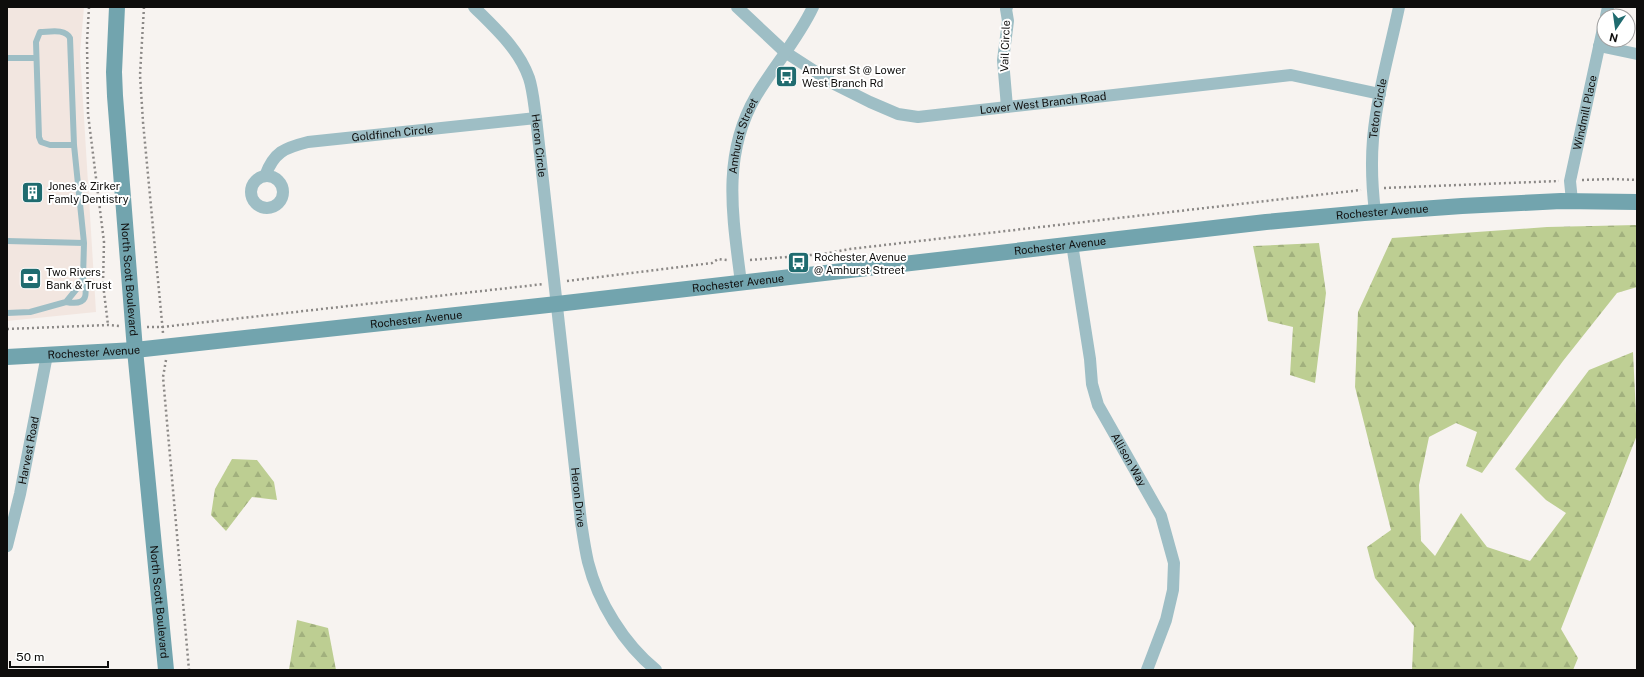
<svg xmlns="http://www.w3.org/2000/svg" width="1644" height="677" font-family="'Public Sans',sans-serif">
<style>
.built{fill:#f2e6e0}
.forest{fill:url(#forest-firs)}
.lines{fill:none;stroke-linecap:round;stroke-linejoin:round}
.path{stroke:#8b8886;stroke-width:2.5;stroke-dasharray:2 3;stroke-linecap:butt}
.service{stroke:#9ebec5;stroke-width:6}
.minor{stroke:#9ebec5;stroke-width:12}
.secondary{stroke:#72a4ae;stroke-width:16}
.labels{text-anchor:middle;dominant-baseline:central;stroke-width:4;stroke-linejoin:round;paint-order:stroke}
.street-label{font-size:11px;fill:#0e0d0c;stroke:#fff}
.poi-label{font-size:11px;fill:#0e0d0c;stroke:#fff;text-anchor:start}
</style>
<defs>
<pattern id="forest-firs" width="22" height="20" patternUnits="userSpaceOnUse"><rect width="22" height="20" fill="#bdce92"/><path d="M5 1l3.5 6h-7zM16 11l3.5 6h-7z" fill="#a1b07d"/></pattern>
</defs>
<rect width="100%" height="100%" fill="#f7f3f0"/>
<path class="built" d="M7,7H84L80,53L96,312L7,321Z"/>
<path class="forest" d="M1637,225V287L1617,293L1563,361L1482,473L1466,466L1477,432L1456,423L1429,437L1419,485L1421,541L1435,556L1461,513L1487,547L1530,561L1566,513L1546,500L1515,469L1589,370L1633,352L1637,435L1561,629L1578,658L1573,670H1412L1414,626L1375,578L1367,547L1391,530L1355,387L1358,312L1392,238L1547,227Z
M1319,243L1326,293L1315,383L1290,375L1293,327L1268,321L1253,246Z
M232,459L257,460L274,482L277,500L252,497L226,531L211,515L215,489Z
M297,620L328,628L336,670H289Z"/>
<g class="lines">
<path class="path" d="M89,7L87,42L88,114L104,242L103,284L108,325
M144,7L140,75L143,122L163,333
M1582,180L1613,179L1637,180
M1384,188L1559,181
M750,260L823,254L850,249L1361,190
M567,281L712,263L718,259L727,260
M147,327H162L544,284
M7,329L108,325L120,326
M166,360L163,377L189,670"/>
<path class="service" d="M7,58H36
M7,241L84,243L74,145L70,38C65,28 49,32 40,32L36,42L39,137L41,142L50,145H74
M66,302C88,306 88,295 83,278
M7,313L30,312L66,302L79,286L83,278L84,243"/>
<g class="minor">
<path id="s1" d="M474,7C495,28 519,49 529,78C533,90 534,105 536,118L581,522C583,535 585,549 588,562C598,602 624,644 656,670"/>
<path id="s2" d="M737,7L785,52L836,85L870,102L898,114L918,117L1291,75L1380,94"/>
<path d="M1007,7L1006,9L1008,21L1003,60L1007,107"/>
<path d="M1606,16L1608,7"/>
<path d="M1599,46L1637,54"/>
<path id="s3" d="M265,176C274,152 284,148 308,142L536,118"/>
<circle cx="267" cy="192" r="16"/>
<path id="s4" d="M1572,201L1570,181L1604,24"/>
<path id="s5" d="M1375,212C1372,187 1371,163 1373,139C1377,94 1390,50 1399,7"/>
<path id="s6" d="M1072,244L1090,359L1092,384L1098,405L1161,516L1174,563L1173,590L1166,620L1147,670"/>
<path id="s7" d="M741,283C733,218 721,156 756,96C774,66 798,39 813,7"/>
<path id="s8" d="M7,546L20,494L47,355"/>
</g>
<g class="secondary">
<path id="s9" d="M117,7L114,72L115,96L135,350L166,670"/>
<path id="s10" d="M7,357L135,350L557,304L1266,222L1364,213L1462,206L1561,201L1637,202"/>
</g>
</g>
<defs>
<symbol id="bus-square" viewBox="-11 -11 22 22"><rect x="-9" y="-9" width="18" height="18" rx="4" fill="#1f6b6f" stroke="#fff"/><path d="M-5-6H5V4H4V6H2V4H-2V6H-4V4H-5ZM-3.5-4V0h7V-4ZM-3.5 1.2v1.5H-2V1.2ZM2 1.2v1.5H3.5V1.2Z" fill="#fff"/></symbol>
<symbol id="building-square" viewBox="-11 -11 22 22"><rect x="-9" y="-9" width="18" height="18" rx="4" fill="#1f6b6f" stroke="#fff"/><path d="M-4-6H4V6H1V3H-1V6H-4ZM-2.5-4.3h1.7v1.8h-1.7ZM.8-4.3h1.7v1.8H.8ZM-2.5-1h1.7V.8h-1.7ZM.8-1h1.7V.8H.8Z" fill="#fff"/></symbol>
<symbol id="bank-square" viewBox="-11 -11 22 22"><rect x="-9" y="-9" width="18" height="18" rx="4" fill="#1f6b6f" stroke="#fff"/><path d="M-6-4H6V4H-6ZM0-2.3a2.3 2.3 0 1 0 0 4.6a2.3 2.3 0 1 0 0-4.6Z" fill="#fff"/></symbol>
</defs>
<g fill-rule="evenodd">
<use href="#bus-square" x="774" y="64" width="25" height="25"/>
<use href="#building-square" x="20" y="180" width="25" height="25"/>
<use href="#bus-square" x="786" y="250" width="25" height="25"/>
<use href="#bank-square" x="18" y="266" width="25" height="25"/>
</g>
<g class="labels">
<g class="street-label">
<text transform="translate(1005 46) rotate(-88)">Vail Circle</text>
<text stroke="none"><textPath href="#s2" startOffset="341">Lower West Branch Road</textPath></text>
<text stroke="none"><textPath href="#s5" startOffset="104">Teton Circle</textPath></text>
<text stroke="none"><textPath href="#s4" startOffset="90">Windmill Place</textPath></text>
<text stroke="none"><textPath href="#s3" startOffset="143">Goldfinch Circle</textPath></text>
<text stroke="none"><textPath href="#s7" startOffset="149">Amhurst Street</textPath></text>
<text stroke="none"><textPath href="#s1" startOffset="159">Heron Circle</textPath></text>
<text stroke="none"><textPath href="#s10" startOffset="1383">Rochester Avenue</textPath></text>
<text stroke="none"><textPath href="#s10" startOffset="1059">Rochester Avenue</textPath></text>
<text stroke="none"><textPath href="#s9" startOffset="273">North Scott Boulevard</textPath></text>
<text stroke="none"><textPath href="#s10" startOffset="735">Rochester Avenue</textPath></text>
<text stroke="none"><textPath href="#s10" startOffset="411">Rochester Avenue</textPath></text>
<text stroke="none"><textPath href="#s10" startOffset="87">Rochester Avenue</textPath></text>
<text stroke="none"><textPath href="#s8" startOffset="98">Harvest Road</textPath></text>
<text stroke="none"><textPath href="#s6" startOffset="226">Allison Way</textPath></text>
<text stroke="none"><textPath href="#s1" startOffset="513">Heron Drive</textPath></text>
<text stroke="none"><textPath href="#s9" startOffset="597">North Scott Boulevard</textPath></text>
</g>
<g class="poi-label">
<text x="802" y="70">Amhurst St @ Lower<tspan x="802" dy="13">West Branch Rd</tspan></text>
<text x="48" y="186">Jones &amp; Zirker<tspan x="48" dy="13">Famly Dentistry</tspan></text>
<text x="814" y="257">Rochester Avenue<tspan x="814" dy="13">@ Amhurst Street</tspan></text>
<text x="46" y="272">Two Rivers<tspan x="46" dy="13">Bank &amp; Trust</tspan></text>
</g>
</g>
<rect width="1644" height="677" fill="none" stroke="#0e0d0c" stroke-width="16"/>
<g transform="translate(1616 28) rotate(193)"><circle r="19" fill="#ffffff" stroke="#9f9e9e"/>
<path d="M0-3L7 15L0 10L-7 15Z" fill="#1f6b6f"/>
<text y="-6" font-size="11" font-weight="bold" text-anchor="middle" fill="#0e0d0c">N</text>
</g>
<path d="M10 661v6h98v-6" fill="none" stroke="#0e0d0c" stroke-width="2"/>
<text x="16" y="661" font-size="12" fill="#0e0d0c" stroke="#ffffff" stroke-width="3" paint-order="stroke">50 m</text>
</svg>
